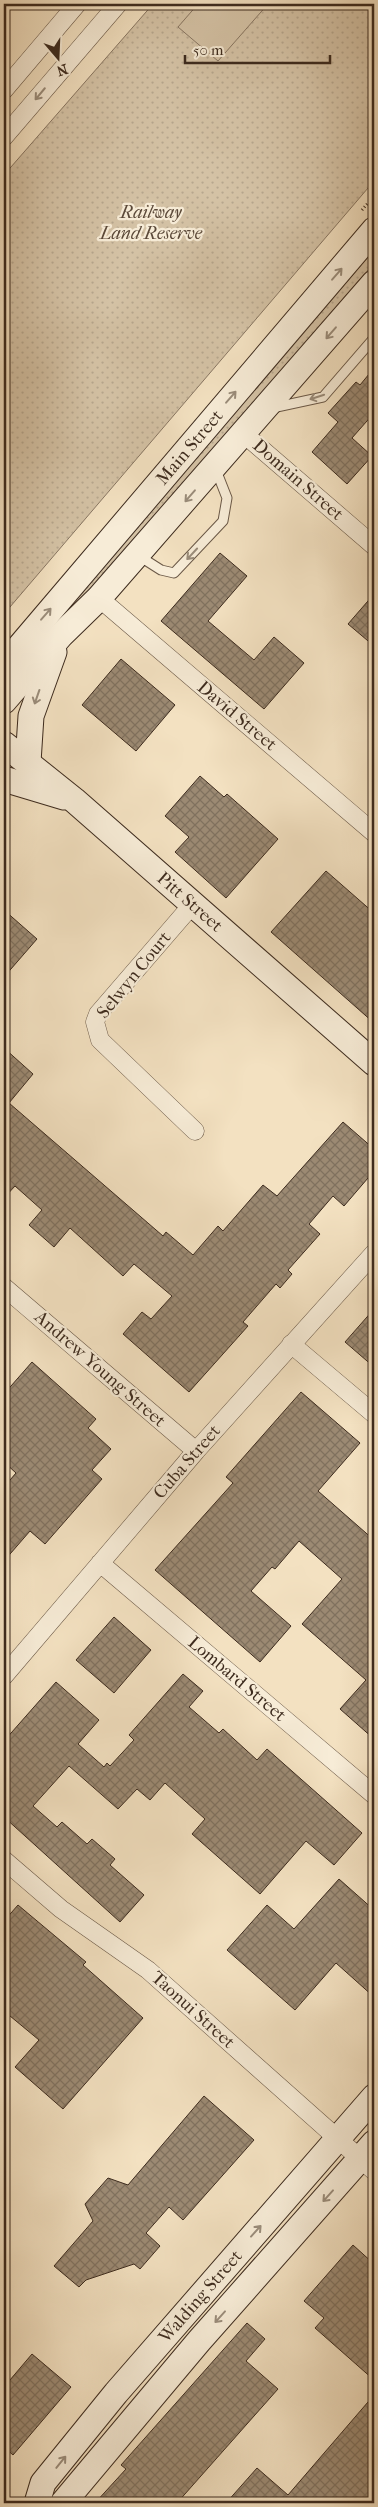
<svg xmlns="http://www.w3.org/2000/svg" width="378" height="2507" font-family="'IM FELL French Canon',serif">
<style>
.grass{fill:url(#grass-dots);stroke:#887662}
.garden{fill:#d4c2a5;stroke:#887662}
.building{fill:url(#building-cross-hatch);stroke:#3d2b1e}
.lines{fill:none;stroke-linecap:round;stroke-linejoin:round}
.lane-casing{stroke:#6a5847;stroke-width:11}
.street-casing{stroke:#6a5847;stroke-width:19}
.secondary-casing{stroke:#3d2b1e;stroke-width:27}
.path{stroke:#3d2b1e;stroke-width:3;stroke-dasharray:1 2.5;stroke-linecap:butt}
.lane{stroke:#f7ecd7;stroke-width:9}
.street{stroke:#f7ecd7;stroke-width:18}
.secondary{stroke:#f7ecd7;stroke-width:25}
.oneway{stroke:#9a8c7a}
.labels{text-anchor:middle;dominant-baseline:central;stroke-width:4.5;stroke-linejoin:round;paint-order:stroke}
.park-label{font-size:18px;font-style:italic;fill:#5b4939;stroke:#f7ecd7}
.street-label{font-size:18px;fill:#3d2b1e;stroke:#f7ecd7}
</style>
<defs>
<pattern id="grass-dots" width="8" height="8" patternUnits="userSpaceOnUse" patternTransform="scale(1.25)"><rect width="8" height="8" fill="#d4c2a5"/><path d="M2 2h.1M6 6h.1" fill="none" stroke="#b7a78e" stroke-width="1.8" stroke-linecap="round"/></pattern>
<pattern id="building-cross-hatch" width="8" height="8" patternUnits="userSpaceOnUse" patternTransform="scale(1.25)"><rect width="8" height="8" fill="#9c8a73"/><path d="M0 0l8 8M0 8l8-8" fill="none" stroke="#80715e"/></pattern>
</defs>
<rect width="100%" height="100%" fill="#f3e1c1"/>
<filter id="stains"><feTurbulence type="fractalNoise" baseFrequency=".004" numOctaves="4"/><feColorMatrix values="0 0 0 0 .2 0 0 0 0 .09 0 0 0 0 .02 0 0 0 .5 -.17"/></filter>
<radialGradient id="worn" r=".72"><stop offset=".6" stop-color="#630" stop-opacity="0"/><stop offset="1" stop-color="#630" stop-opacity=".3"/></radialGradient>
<path class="grass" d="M153,4H374V181L4,614V175Z
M374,250V263L105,576L68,612L65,610Z"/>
<path class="garden" d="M198,4H268L218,61L178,27Z"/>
<path class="building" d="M374,368V413L352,438L372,456L347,484L312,452L338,422L328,413L356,382L360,385Z
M220,553L247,576L208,621L254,660L274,637L304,663L264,709L161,621Z
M374,594V646L348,624Z
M121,659L175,705L136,751L82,705Z
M200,776L224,797L227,794L278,839L226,898L175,852L189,837L165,816Z
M326,871L374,913V1023L271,932Z
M4,910L37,939L4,977Z
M4,1048L33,1074L9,1103L163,1236L166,1232L193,1255L218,1226L223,1231L263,1185L277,1196L343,1122L374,1149V1171L344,1206L333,1196L309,1224L320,1234L288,1270L292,1274L280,1288L276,1284L243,1322L248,1326L189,1392L123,1334L142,1312L151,1319L172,1296L134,1264L123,1276L70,1228L54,1247L29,1225L42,1210L15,1186L4,1198Z
M374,1309V1367L345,1342Z
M32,1362L96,1419L88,1428L111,1449L92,1470L102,1479L45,1544L30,1531L4,1561V1487L16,1473L4,1462V1394Z
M301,1392L360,1443L318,1491L374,1540V1739L340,1709L366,1680L302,1624L342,1579L299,1541L275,1569L272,1567L251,1591L291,1626L260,1662L155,1570L233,1483L226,1477Z
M114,1617L151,1650L114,1693L76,1660Z
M183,1674L203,1691L189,1707L219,1733L223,1729L257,1760L267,1749L362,1833L334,1865L306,1841L260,1894L192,1834L205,1819L165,1783L150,1800L137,1789L118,1809L69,1766L33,1806L57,1827L62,1822L87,1844L92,1839L115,1859L110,1865L144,1895L120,1922L4,1817V1741L56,1682L99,1720L78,1744L104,1767L107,1763L110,1766L134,1740L129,1735Z
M339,1879L374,1910V1997L336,1963L295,2010L227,1950L267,1905L294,1929Z
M18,1905L86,1962L83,1965L143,2018L63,2109L15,2067L39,2040L4,2011V1921Z
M204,2096L254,2140L183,2220L169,2207L146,2233L160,2246L140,2269L134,2264L86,2280L79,2287L54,2266L93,2221L85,2204L108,2178L128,2185Z
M353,2245L374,2264V2380L315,2328L324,2318L304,2301Z
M247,2323L265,2339L246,2361L278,2389L177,2503H95L126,2469L121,2465Z
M32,2354L71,2387L13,2455L4,2447V2387Z
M374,2395V2503H226L257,2468L288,2495Z"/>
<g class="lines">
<defs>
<path id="lane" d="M272,408L323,397L374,338
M139,556L161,570L174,573L223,521L227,498L216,470"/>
<path id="street" d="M4,90L77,4
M4,137L118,4
M244,434L374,546
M99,598L374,833
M192,905L98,1014L95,1022L100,1040L195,1131
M4,1287L196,1451
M291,1344L374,1414
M100,1563L374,1795
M4,1676L196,1451L374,1253
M4,1860L61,1909L148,1970L374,2171"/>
<g id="secondary">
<path id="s1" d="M4,665L374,230"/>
<path d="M4,701L61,635L99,598L374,283"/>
<path id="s2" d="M4,744L74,800L374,1063"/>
<path d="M28,762L31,716L54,652"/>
<path d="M4,779L64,797"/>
<path id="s3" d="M37,2503L43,2483L116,2393L374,2097"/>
<path d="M63,2503L199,2341L374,2143"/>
</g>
</defs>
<use href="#lane" class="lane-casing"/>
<use href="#street" class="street-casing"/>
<use href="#secondary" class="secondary-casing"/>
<path class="path" d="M362,210L374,196"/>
<use href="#lane" class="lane"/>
<use href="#street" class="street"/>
<use href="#secondary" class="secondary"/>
</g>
<defs><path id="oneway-shaft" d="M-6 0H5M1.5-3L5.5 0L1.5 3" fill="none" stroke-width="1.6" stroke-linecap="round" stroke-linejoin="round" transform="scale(1.25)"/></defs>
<g class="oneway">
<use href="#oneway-shaft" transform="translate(40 94) rotate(130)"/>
<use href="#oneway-shaft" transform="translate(337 274) rotate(-49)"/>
<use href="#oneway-shaft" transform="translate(331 333) rotate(131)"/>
<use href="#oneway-shaft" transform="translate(231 397) rotate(-49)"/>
<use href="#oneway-shaft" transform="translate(317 397) rotate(162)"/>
<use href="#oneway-shaft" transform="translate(190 496) rotate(131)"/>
<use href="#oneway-shaft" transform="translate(192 554) rotate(133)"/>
<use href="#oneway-shaft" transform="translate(46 614) rotate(-49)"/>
<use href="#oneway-shaft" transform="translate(37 697) rotate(109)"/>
<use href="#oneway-shaft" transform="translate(328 2196) rotate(132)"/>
<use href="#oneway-shaft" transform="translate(256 2231) rotate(-48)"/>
<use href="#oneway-shaft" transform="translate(220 2317) rotate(132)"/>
<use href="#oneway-shaft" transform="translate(61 2462) rotate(-51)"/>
</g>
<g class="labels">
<g class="park-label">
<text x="151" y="212">Railway<tspan x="151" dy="21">Land Reserve</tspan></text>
</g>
<g class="street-label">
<text stroke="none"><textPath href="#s1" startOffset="286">Main Street</textPath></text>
<text transform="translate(298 480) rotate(41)">Domain Street</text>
<text transform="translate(237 716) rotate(40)">David Street</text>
<text stroke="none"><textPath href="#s2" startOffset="244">Pitt Street</textPath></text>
<text transform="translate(134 975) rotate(-51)">Selwyn Court</text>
<text transform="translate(100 1369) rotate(41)">Andrew Young Street</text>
<text transform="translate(187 1462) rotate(-49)">Cuba Street</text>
<text transform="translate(237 1679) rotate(40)">Lombard Street</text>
<text transform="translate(193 2010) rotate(42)">Taonui Street</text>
<text stroke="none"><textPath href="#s3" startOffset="265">Walding Street</textPath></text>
</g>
</g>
<rect width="378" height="2507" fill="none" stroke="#f3e1c1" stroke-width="20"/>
<rect x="5" y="5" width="368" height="2497" fill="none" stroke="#3d2b1e" stroke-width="2.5"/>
<rect x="10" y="10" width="358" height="2487" fill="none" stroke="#3d2b1e"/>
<g transform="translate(58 58) rotate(161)" stroke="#f7ecd7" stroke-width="4" paint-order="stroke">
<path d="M0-4L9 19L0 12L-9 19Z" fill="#3d2b1e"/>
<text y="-8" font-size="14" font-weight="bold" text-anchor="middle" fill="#3d2b1e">N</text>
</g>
<path d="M185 55v8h145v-8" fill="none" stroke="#3d2b1e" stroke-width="2.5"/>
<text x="193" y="55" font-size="15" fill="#3d2b1e" stroke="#f7ecd7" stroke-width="4" paint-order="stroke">50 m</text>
<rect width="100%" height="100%" filter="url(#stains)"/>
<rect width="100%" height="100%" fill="url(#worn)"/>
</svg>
